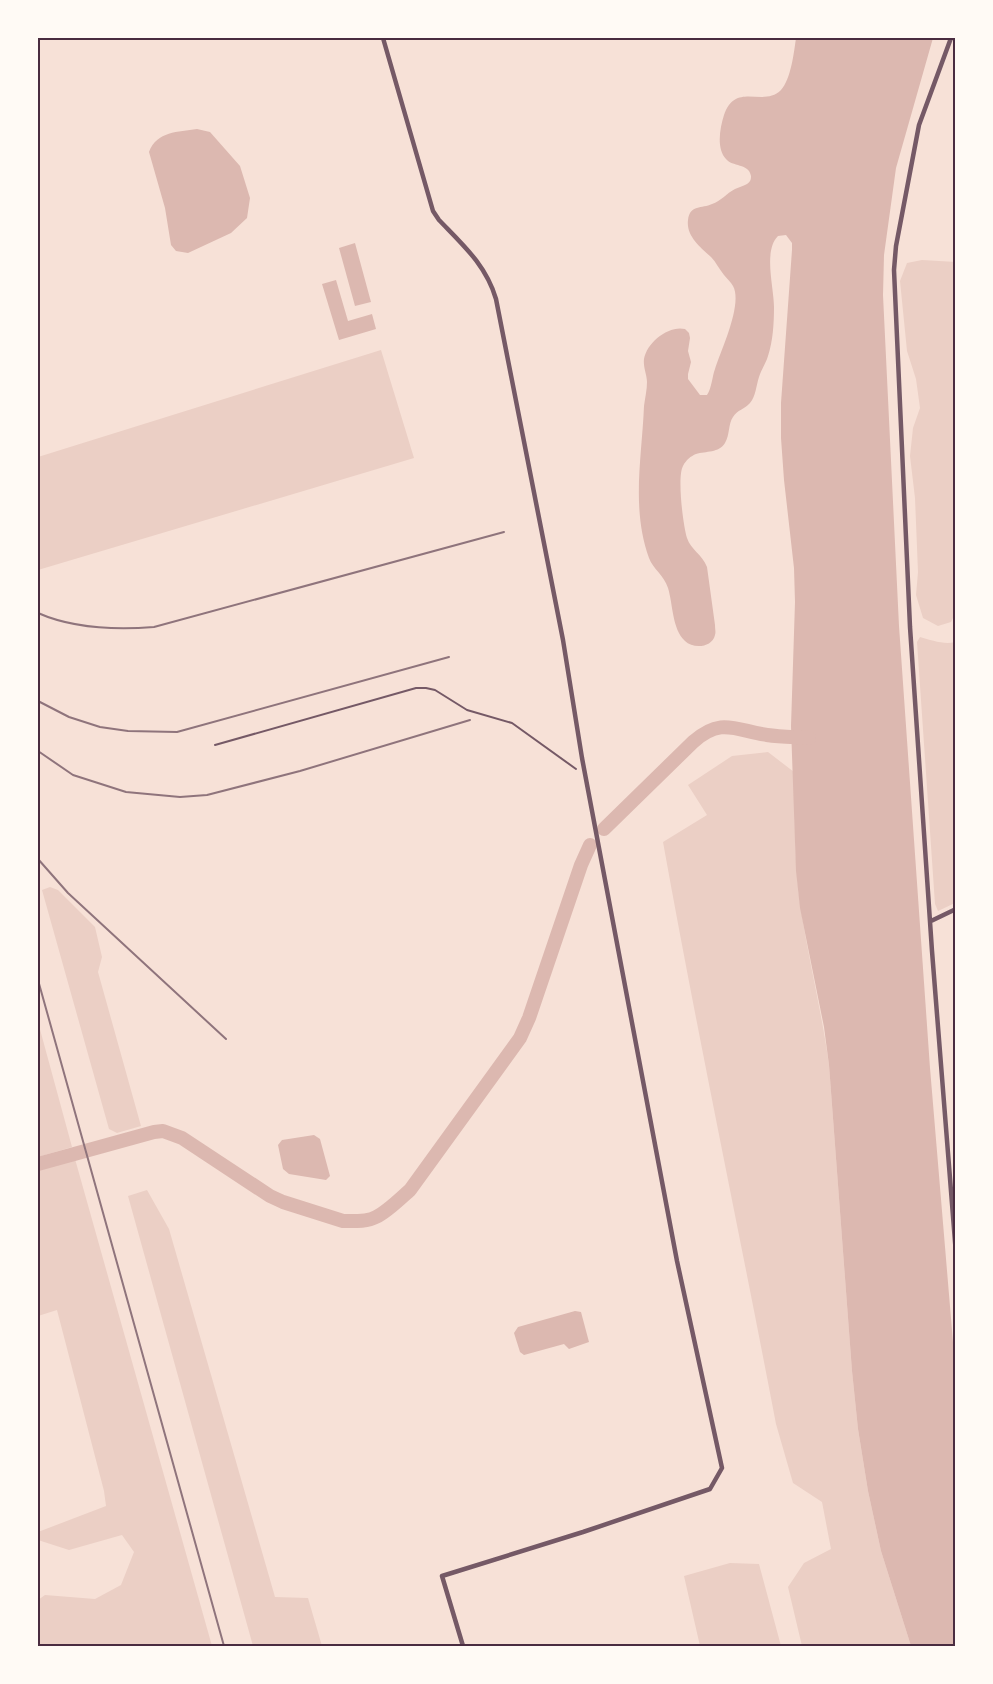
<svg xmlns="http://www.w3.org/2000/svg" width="993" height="1684" font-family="'Fira Sans',sans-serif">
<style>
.green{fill:#ebcfc5}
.water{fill:#dcb8b0}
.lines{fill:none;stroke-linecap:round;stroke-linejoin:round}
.river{stroke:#dcb8b0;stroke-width:14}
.service{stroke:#755966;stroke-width:2}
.minor{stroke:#755966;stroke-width:4.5}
.rail{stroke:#8f747c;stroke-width:2}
.neatline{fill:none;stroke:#4a2c40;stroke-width:2}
</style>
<rect width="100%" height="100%" fill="#f7e1d7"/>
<path class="green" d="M922,260L956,262V612L951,622L938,626L923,618L916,595L918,572L915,498L910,456L913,428L920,408L916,379L907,351L900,281L907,263Z
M381,350L414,458L38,570V457Z
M920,637C931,640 944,645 955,642V903L938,911L935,904L917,642Z
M768,752L794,772C795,818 794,865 801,910C809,962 822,1013 829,1065L852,1371L858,1429L868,1491L881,1551L911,1646H802L788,1587L804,1563L831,1549L822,1502L793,1483L776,1424C739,1230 698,1037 663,842L707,815L688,785L732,756Z
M50,887L58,890L95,927L102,957L98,972L141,1126L117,1133L109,1129L42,890Z
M38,1022L72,1147L38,1157Z
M75,1159L212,1646H38V1600L45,1595L95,1599L121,1585L134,1552L122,1535L69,1550L38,1540V1532L106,1506L104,1491L57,1310L38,1316V1169Z
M147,1190L169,1229L275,1597L308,1598L322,1646H253L128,1196Z
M730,1563L759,1564L781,1646H700L684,1576Z"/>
<path class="water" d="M796,38H933L896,168L884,255L883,295L899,626L930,1068L955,1366V1646H911L881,1551L868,1491L858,1429L852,1371L829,1065L824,1027L800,908L796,871L791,726L795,602L794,568L784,480L781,438V403L792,250V243L786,235L778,236C763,251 774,287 774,307C774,323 773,341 768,356C766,363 761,370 759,377C756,386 756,396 750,403C745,409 737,410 733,417C728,424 730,435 725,443C719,453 706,451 696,454C691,456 686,460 683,466C677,477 683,525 687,538C691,550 702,554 707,567L715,625C715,629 716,632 715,635C712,648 693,649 685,641C672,629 673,604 668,588C664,575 653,569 649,558C631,508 642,457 644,406C645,398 647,390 647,382C647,375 643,367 644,359C647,342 669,325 685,329L689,333L690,338L688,351L691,362L688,374V379L700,395H707C712,387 712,377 715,369C721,350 743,304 733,286C731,282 727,279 724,275C719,269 716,262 711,257C700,247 686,236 688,220C690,204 702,209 712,204C721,201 727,193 735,189C739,187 744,186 747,184C751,181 751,179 751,176C749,163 732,167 726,159C716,148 720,128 724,115C736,81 763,108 781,90C791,79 794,52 796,38Z
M197,129L210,132L240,166L250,198L247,218L231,233L188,253L176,251L171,245L165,208L149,152C157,131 178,132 197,129Z
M355,243L371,302L355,306L339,248Z
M336,280L348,321L372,314L376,329L339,340L322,284Z
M314,1135L320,1139L330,1176L326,1180L289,1174L283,1169L278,1145L282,1140Z
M575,1311L581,1312L589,1342L569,1349L564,1344L524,1355L520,1352L514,1333L518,1327Z"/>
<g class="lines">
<path class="river" d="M604,829L693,742C721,717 735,730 767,735C781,737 795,737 809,738
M38,1164L154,1132L163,1131L182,1138L270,1196L283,1202L343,1221C352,1221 367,1222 376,1217C387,1212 401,1198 410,1190L520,1038L529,1018L581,865L590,845"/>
<path class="service" d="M215,745L416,688H426L435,690L467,710L512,723L576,769"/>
<path class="minor" d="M383,38L433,211L439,220C463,245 486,265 496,299L563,640L582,758L677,1261L722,1468L710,1489L583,1532L442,1576L463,1646
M951,38L919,125L896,246L894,270L910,627L932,951L956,1254
M931,921L956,909"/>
<path class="rail" d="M38,613C74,629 115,630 154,627L504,532
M38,701L69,717L100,727L128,731L177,732L449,657
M38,751L73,775L126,792L180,797L207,795L300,771L470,720
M38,859L68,893L226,1039
M38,980L224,1646"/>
</g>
<rect width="993" height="1684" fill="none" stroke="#fffaf5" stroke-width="78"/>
<rect x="39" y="39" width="915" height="1606" class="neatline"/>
</svg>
